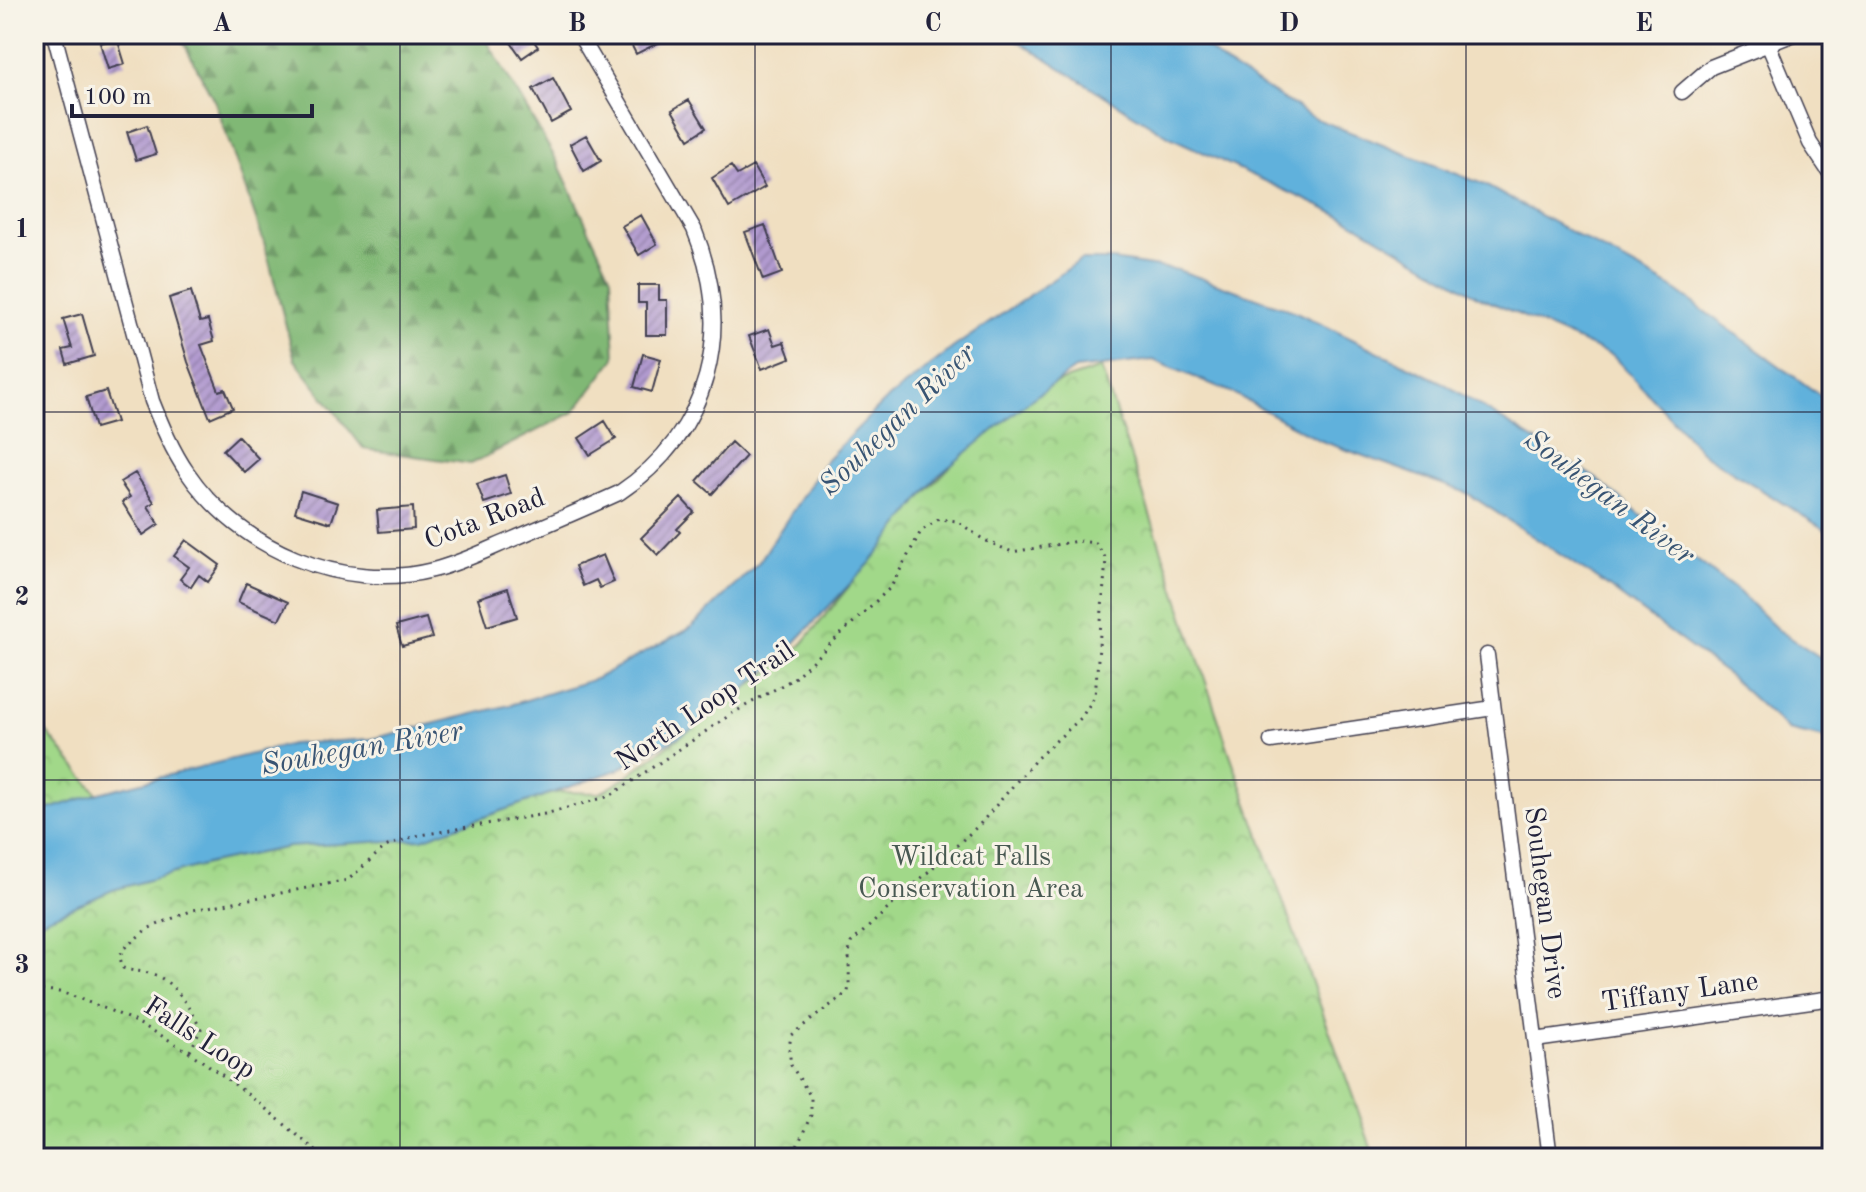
<svg xmlns="http://www.w3.org/2000/svg" width="1866" height="1192" font-family="'Old Standard TT',serif">
<style>
.forest{fill:url(#forest-firs);stroke:#516d58;stroke-width:2}
.park{fill:url(#park-crowns);stroke:#627d62;stroke-width:2}
.water{fill:#61b1dc;stroke:#426a8c;stroke-width:2}
.building{fill:url(#building-hatch)}
.lines{fill:none;stroke-linecap:round;stroke-linejoin:round}
.minor-casing{stroke:#413e4f;stroke-width:17}
.path{stroke:#413e4f;stroke-width:3;stroke-dasharray:2 6;stroke-linecap:butt}
.minor{stroke:#fff;stroke-width:14}
.grid{fill:none;stroke:#22223b;stroke-width:2;stroke-opacity:0.55}
.labels{text-anchor:middle;dominant-baseline:central;stroke-width:6;stroke-linejoin:round;paint-order:stroke}
.street-label{font-size:28px;fill:#22223b;stroke:#f7f3e8}
.park-label{font-size:28px;fill:#485952;stroke:#f7f3e8}
.water-label{font-size:30px;font-style:italic;fill:#385473;stroke:#f7f3e8}
.neatline{fill:none;stroke:#22223b;stroke-width:3}
.grid-label{font-size:26px;text-anchor:middle;font-weight:bold;fill:#22223b}
</style>
<defs>
<pattern id="forest-firs" width="22" height="20" patternUnits="userSpaceOnUse" patternTransform="scale(2)"><rect width="22" height="20" fill="#80b875"/><path d="M5 1l3.5 6h-7zM16 11l3.5 6h-7z" fill="#689561"/></pattern>
<pattern id="park-crowns" width="20" height="18" patternUnits="userSpaceOnUse" patternTransform="scale(2)"><rect width="20" height="18" fill="#a1d889"/><path d="M2 6a3 3 0 1 1 6 0M12 15a3 3 0 1 1 6 0" fill="none" stroke="#8ab977"/></pattern>
<pattern id="building-hatch" width="6" height="6" patternUnits="userSpaceOnUse" patternTransform="scale(2)"><rect width="6" height="6" fill="#b19acf"/><path d="M-1 1l2-2M0 6l6-6M5 7l2-2" fill="none" stroke="#907da9"/></pattern>
</defs>
<rect width="100%" height="100%" fill="#f7f3e8"/>
<filter id="ink" filterUnits="userSpaceOnUse"><feTurbulence type="fractalNoise" baseFrequency=".0125" numOctaves="2"/><feDisplacementMap in="SourceGraphic" scale="16" xChannelSelector="R" yChannelSelector="G"/><feConvolveMatrix kernelMatrix="1 2 1 2 8 2 1 2 1" color-interpolation-filters="sRGB"/></filter>
<filter id="wash" filterUnits="userSpaceOnUse"><feTurbulence type="fractalNoise" baseFrequency=".006" numOctaves="4" result="noise"/><feDisplacementMap in="SourceGraphic" scale="32" xChannelSelector="R" yChannelSelector="G"/><feGaussianBlur stdDeviation="1.8" result="paint"/><feColorMatrix in="noise" values="0 0 0 0 0 0 0 0 0 0 0 0 0 0 0 0 0 1.4 0 .05"/><feComposite in="paint" operator="in"/></filter>
<g filter="url(#wash)">
<rect width="100%" height="100%" fill="#f0dfc1"/>
<path class="forest" d="M179,34H483L557,161L611,277L615,358L574,412L471,464L364,449L295,360L264,242L215,102Z"/>
<path class="park" d="M1101,368L1230,754L1375,1158H34V921L116,886L215,862L286,838L562,792L600,793L613,786L778,665L803,643L925,493L997,417L1044,387Z
M34,717L101,798L34,812Z"/>
<path class="water" d="M1007,34H1190L1226,64L1314,118L1485,185L1671,287L1832,404V534L1704,454L1613,356L1479,297L1349,220L1170,137Z
M1081,260H1112L1178,270L1294,311L1443,383L1597,479L1670,540L1739,592L1777,629L1832,665V740L1788,730L1728,675L1606,585L1467,493L1319,440L1231,392L1153,360L1075,369L1029,401L938,476L871,562L781,657L742,692L691,730L617,770L422,839L289,847L210,863L113,890L34,924V814L99,793L291,744L371,739L510,705L595,679L691,628L759,562L827,459L885,401L954,347Z"/>
<g id="blocks">
<path class="building" d="M505,34H529L538,47L522,58Z
M626,34H676L636,54Z
M117,38L125,64L108,69L100,43Z
M553,78L571,112L551,123L533,89Z
M689,100L706,128L689,139L672,110Z
M147,125L156,154L136,160L127,132Z
M586,135L601,161L584,171L570,144Z
M731,166L737,175L753,166L765,187L729,208L712,178Z
M641,215L657,244L639,255L622,226Z
M765,225L782,273L763,280L745,232Z
M638,285H659V300H667V335H646V303H638Z
M191,291L200,322L208,320L214,341L201,345L219,391L225,389L233,408L210,418L188,362L169,298Z
M82,314L94,356L67,364L63,350L72,348L63,319Z
M769,329L775,345L784,342L790,358L762,369L749,336Z
M643,354L661,359L652,392L634,387Z
M106,391L116,422L95,428L86,397Z
M605,421L616,439L590,455L579,438Z
M238,436L259,459L244,472L223,450Z
M731,442L746,456L712,494L697,481Z
M135,473L154,502L148,506L159,524L143,535L122,502L130,497L120,482Z
M505,475L511,494L484,503L477,484Z
M301,491L338,503L331,523L295,512Z
M681,498L694,512L677,529L680,532L658,555L641,538Z
M413,507L414,529L379,532L377,510Z
M186,540L220,565L208,582L199,575L191,587L180,579L189,567L174,556Z
M603,555L614,582L600,588L596,580L583,586L575,566Z
M246,583L288,602L279,620L238,602Z
M508,588L517,617L487,626L478,598Z
M426,618L432,638L402,646L396,626Z"/>
</g>
</g>
<g filter="url(#ink)">
<use href="#blocks" fill-opacity="0" stroke="#413e4f" stroke-width="2"/>
<g class="lines">
<defs>
<path id="minor" d="M54,34L152,401C162,426 172,450 187,472C239,549 342,593 433,570C461,563 487,550 513,539C548,524 584,509 619,493C711,431 735,330 694,229L579,34
M1768,44L1810,143L1832,176
M1682,92L1711,67L1794,34
M1487,655L1550,1158
M1271,741L1493,708
M1831,836L1832,842
M1535,1040L1832,998"/>
</defs>
<use href="#minor" class="minor-casing"/>
<path class="path" d="M34,991C57,988 72,996 93,1004C182,1036 253,1097 324,1158
M190,1051L201,1029C189,1008 174,979 149,973C140,971 131,971 123,968L120,958L122,950L147,929L193,910L348,880L385,847L415,836L545,814L610,796L733,713L793,679L891,587L921,531L939,519L957,521L984,540L1012,552L1078,541L1096,543L1106,559L1095,696L1081,718L1037,758L980,824L851,943C847,958 851,975 848,992L791,1035L789,1049L791,1065L811,1097V1115L792,1158"/>
<use href="#minor" class="minor"/>
</g>
</g>
<path class="grid" d="M400,34V1158M755,34V1158M1111,34V1158M1466,34V1158M34,412H1832M34,780H1832"/>
<g class="labels">
<g class="street-label">
<text transform="translate(485 520) rotate(-21)">Cota Road</text>
<text transform="translate(706 707) rotate(-34)">North Loop Trail</text>
<text transform="translate(1544 903) rotate(83)">Souhegan Drive</text>
<text transform="translate(1680 993) rotate(-8)">Tiffany Lane</text>
<text transform="translate(199 1039) rotate(33)">Falls Loop</text>
</g>
<g class="park-label">
<text x="971" y="858">Wildcat Falls<tspan x="971" dy="32">Conservation Area</tspan></text>
</g>
<g class="water-label">
<text transform="translate(898 420) rotate(-44)">Souhegan River</text>
<text transform="translate(1609 498) rotate(37)">Souhegan River</text>
<text transform="translate(362 749) rotate(-10)">Souhegan River</text>
</g>
</g>
<rect width="1866" height="1192" fill="none" stroke="#f7f3e8" stroke-width="88"/>
<path d="M72 104v12h240v-12" fill="none" stroke="#22223b" stroke-width="4"/>
<text x="84" y="104" font-size="24" fill="#22223b" stroke="#f7f3e8" stroke-width="6" paint-order="stroke">100 m</text>
<rect x="44" y="44" width="1778" height="1104" class="neatline"/>
<g class="grid-label">
<text x="222" y="31">A</text>
<text x="577" y="31">B</text>
<text x="933" y="31">C</text>
<text x="1289" y="31">D</text>
<text x="1644" y="31">E</text>
<text x="22" y="237">1</text>
<text x="22" y="605">2</text>
<text x="22" y="973">3</text>
</g>
</svg>
